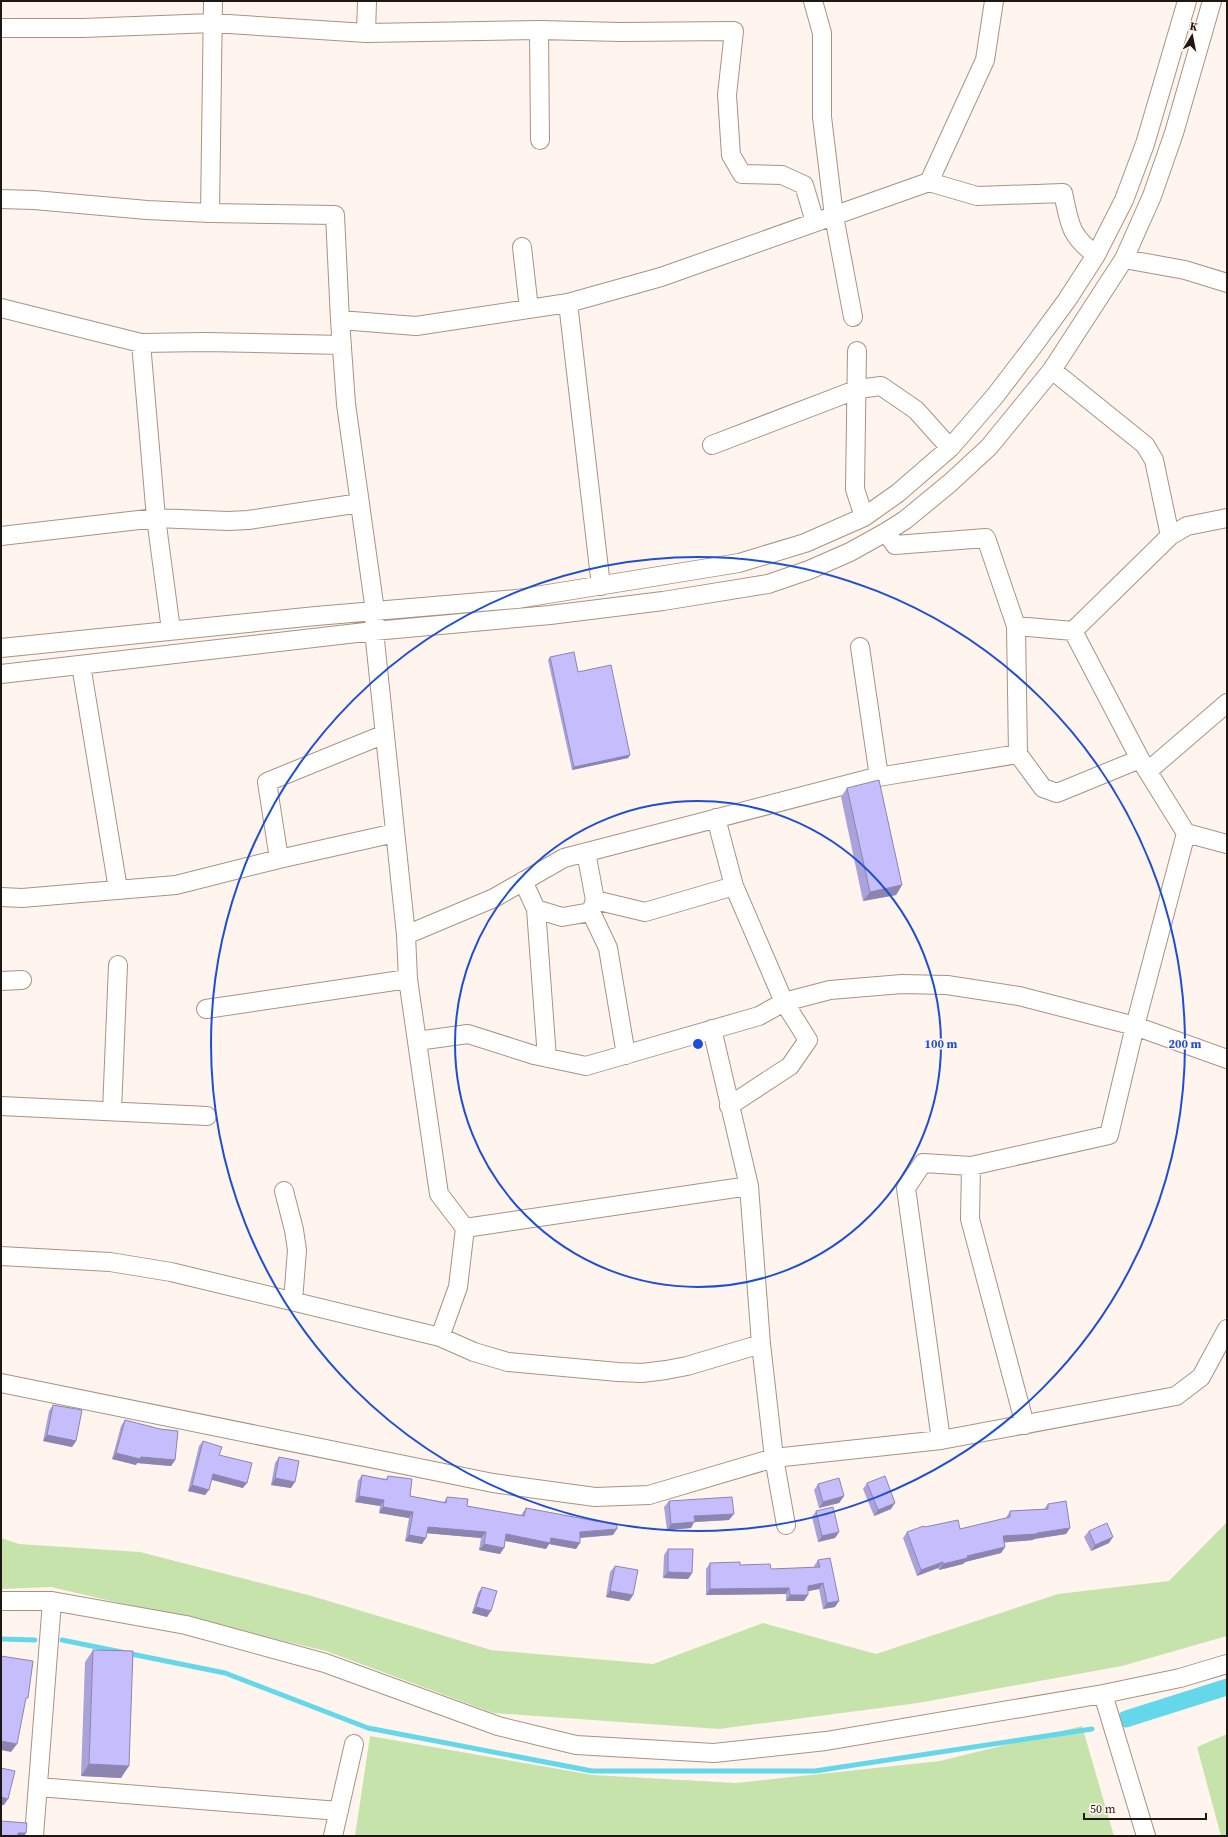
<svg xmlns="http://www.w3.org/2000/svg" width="1228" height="1837" font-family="'Source Serif 4',serif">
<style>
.green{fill:#c7e3ac}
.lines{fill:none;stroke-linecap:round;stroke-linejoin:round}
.stream{stroke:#64d8ea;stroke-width:5}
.canal{stroke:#64d8ea;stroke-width:17}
.minor-casing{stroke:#a89383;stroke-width:20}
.minor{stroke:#fff;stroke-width:18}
.wall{fill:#aaa3d9}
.shaded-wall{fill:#8b85b0}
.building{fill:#c6befc;stroke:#8b85b0}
.ring{fill:none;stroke:#1d4ed8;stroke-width:2}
.centre{fill:#1d4ed8;stroke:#fff5ee;stroke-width:2}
.ring-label{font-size:12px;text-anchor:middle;font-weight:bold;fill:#1d4ed8;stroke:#fff5ee;stroke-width:3;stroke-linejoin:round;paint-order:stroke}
</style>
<rect width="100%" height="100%" fill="#fff5ee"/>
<path class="green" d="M1227,1522V1636L1122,1666L918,1703L719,1729L493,1713L326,1651L51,1587L1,1589V1538L19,1544L140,1552L312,1596L491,1650L653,1664L763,1623L876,1654L1058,1594L1169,1581Z
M1082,1726L1114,1836H355L370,1736L593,1775L736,1783L940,1761Z
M1227,1734V1836H1221L1197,1747Z"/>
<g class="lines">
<path class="stream" d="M1,1639L35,1640
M62,1640L225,1673L368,1728L592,1771H815L1092,1729"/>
<path class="canal" d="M1126,1719L1227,1687"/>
<defs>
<path id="minor" d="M813,1L822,33V117L834,216L853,317
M994,1L985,60L929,182L977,196L1063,193C1070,224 1069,235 1096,255
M1,28H83L213,23L366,33L367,1
M539,30L540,140
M366,33L539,30L621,32L734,31L727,95L731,155L742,174L782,175L804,185L815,222
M1,199L34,200L147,210L210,213L213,1
M210,213L335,215L340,320
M522,247L529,309
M1124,259L1185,270L1227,283
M568,303L601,586
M1,308L141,343L156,518L1,536
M141,343L206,342L342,345
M857,351L855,489L864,517
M1052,370L1145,445L1154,460L1170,536
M712,445L858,389L881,386L916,410L950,448
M886,532L895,545L986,538L1016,626L1018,754L1043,788L1057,793L1140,759
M1016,626L1073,631L1140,759L1186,833
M171,630L156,518L228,521L248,520L360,503
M1073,631L1170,536L1187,526L1227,518
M860,647L879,777
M1,648L316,616L517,599L739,563L805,543L864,517L898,493L950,448L995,396L1034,345L1067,300L1096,255L1124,200L1145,144L1187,1
M81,665L118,889
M1,674L374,631L550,615L663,601L768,584L809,570L850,552L886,532L905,520L950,483L989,447L1052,370L1124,259L1152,196L1174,133L1212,1
M385,734L267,782L279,859L395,833
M1148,771L1227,703
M716,818L734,886L784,1002L808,1040L790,1066L729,1106
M523,881L536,909L562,917L591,912L595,900L586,852
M1,897L22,898L176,885L279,859
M595,900L645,912L734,886
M536,909L547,1058
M591,912L608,948L626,1055
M406,935L374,631L375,611L346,404L340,320L416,326L568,303L661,277L929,182
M1,981L22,980
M206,1009L408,979
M712,1029L749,1186L761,1344L774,1458L786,1525
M417,1041L468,1034L534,1055L586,1066L759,1016L784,1002L830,990L902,984L947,985L1019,996L1135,1026L1227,1059
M1,1106L207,1116
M112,1111L118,965
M971,1166L970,1219L1025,1425
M284,1191L294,1230L297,1250L293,1301
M465,1228L749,1186
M1,1256L110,1262L171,1272L440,1337L474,1352L508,1362L618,1372L642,1373L666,1370L687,1366L761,1344
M440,1337L458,1287L465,1228L439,1194L408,979L406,935L494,898L564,858L872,778L1018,754
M1,1383L493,1483L595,1497L649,1495L774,1458L941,1440L1176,1396L1201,1377L1227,1329
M941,1440L906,1188L923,1163L971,1166L1109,1135L1135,1026L1186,833L1227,844
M1,1601H52L186,1625L325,1663L498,1726L576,1745L714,1753L826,1741L1103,1694L1180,1678L1227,1664
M1103,1694L1146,1836
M38,1787L339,1811
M34,1836L52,1601
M333,1836L354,1744"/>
</defs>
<use href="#minor" class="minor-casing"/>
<use href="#minor" class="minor"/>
</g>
<path class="wall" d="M550,657L578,672L630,755L628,758L572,770L548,660Z
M847,788L902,885L896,895L863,901L841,797Z
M53,1405L76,1441L72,1447L43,1441L49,1411Z
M125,1420L175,1460L171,1466L137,1463L136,1465L112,1459L121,1426Z
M203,1441L219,1455L243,1488L212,1480L205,1495L188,1491L199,1446Z
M279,1457L291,1488L271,1485L275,1463Z
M362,1475L386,1479L388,1476L410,1496L444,1502L447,1497L467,1506L521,1515L526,1508L613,1535L580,1538L576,1549L549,1544L546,1549L505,1541L500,1554L479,1550L481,1538L427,1533L422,1544L405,1541L409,1518L379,1513L380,1506L355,1502L358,1481Z
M867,1483L891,1509L874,1516L863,1489Z
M818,1484L844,1496L839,1503L819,1508L814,1490Z
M669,1501L729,1520L694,1522L691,1528L667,1530L664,1507Z
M1048,1504L1070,1528L1066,1534L1034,1539L1033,1540L1004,1542L1005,1547L1001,1553L965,1562L963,1564L939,1570L938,1568L917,1576L903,1538L907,1532L925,1527L960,1529L1006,1518L1010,1511L1044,1509Z
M816,1511L839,1532L835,1538L818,1542L812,1517Z
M1089,1531L1109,1543L1091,1551L1084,1537Z
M668,1549L692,1573L688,1579L663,1578L664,1555Z
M818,1560L835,1607L823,1609L819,1589L808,1591L804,1601H786V1594L706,1595V1569L710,1563L740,1565L771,1569L815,1568L814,1566Z
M615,1566L633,1595L629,1601L606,1597L610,1572Z
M482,1587L487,1617L472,1613L478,1593Z
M93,1650L121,1778L81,1776L85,1662Z"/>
<path class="shaded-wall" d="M630,755L628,758L572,770L574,767Z
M902,885L896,895L863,901L870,892Z
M47,1435L76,1441L72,1447L43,1441Z
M116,1453L141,1457L175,1460L171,1466L137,1463L136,1465L112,1459Z
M213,1474L247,1483L243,1488L209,1479Z
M275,1478L295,1482L291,1488L271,1485Z
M192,1485L209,1490L205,1495L188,1491Z
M359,1496L384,1500L380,1506L355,1502Z
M844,1496L839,1503L819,1508L823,1502Z
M895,1503L891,1509L874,1516L878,1510Z
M383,1507L413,1512L409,1518L379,1513Z
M734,1514L729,1520L694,1522L691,1528L667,1530L671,1524L694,1516Z
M428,1527L486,1532L481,1538L424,1533Z
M1070,1528L1066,1534L1034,1539L1033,1540L999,1543L1003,1536L1037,1533Z
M617,1529L613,1535L576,1538L580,1532Z
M839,1532L835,1538L818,1542L822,1536Z
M506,1534L551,1538L580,1543L576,1549L549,1544L546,1549L502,1540Z
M409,1535L426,1538L422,1544L405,1541Z
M1113,1537L1109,1543L1091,1551L1095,1545Z
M484,1544L504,1548L500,1554L479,1550Z
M1005,1547L1001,1553L965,1562L963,1564L939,1570L943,1564L967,1556Z
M943,1562L938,1568L917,1576L921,1570Z
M668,1572L692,1573L688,1579L663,1578Z
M823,1583L819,1589L804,1592L808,1586Z
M789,1588L786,1594L706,1595L710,1589Z
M610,1591L633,1595L629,1601L606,1597Z
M790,1595H808L804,1601H786Z
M839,1601L835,1607L823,1609L827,1603Z
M476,1607L491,1611L487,1617L472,1613Z
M1,1741L17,1744L11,1752L1,1750Z
M89,1764L129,1766L121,1778L81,1776Z
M1,1797L8,1799L4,1805H1Z
M18,1833H26L24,1836H16Z"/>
<path class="building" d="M574,652L578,672L611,665L630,755L574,767L550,657Z
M879,780L902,885L870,892L847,788Z
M53,1405L82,1410L76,1441L47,1435Z
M125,1420L160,1429L178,1431L175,1460L141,1457L140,1459L116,1453Z
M203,1441L222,1447L219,1455L252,1463L247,1483L213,1474L209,1490L192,1485Z
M279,1457L299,1461L295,1482L275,1478Z
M362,1475L387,1480L388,1476L412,1479L410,1496L446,1503L447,1497L468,1499L467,1506L524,1516L526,1508L617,1525V1529L580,1532V1543L551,1538L550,1543L506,1534L504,1548L484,1544L486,1532L428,1527L426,1538L409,1535L413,1512L383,1507L384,1500L359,1496Z
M885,1476L895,1503L878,1510L867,1483Z
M839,1478L844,1496L823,1502L818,1484Z
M732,1497L734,1514L694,1516L695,1522L671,1524L669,1501Z
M1066,1501L1070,1528L1037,1533V1534L1003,1536L1005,1547L967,1556L968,1558L943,1564V1562L921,1570L907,1532L924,1526L925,1527L958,1520L960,1529L1010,1517V1511L1048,1509V1504Z
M833,1507L839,1532L822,1536L816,1511Z
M1107,1523L1113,1537L1095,1545L1089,1531Z
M668,1549H693L692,1573L668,1572Z
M830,1558L839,1601L827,1603L823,1583L808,1586V1595H790L789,1588L710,1589V1563L740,1562V1565L770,1564L771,1569L820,1567L818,1560Z
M615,1566L638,1570L633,1595L610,1591Z
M482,1587L497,1591L491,1611L476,1607Z
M93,1650L133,1651L129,1766L89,1764Z
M1,1656L33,1661L28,1698H26L17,1744L1,1741Z
M1,1768L15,1771L8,1799L1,1797Z
M1,1821L27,1823L26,1833H18V1836H1Z"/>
<g class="ring">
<circle cx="698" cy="1044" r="243"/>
<circle cx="698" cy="1044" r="487"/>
</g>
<circle cx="698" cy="1044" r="6" class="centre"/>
<g class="ring-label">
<text x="941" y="1048">100 m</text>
<text x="1185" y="1048">200 m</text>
</g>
<rect width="1228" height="1837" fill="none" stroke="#1f1711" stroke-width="4"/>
<g transform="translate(1192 36) rotate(10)" stroke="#fff5ee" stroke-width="3" paint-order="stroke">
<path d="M0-3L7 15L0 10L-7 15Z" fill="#1f1711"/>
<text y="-6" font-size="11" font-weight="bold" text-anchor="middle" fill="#1f1711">K</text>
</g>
<path d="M1084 1813v6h122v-6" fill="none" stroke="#1f1711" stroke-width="2"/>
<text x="1090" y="1813" font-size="12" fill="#1f1711" stroke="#fff5ee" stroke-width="3" paint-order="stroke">50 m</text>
</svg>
